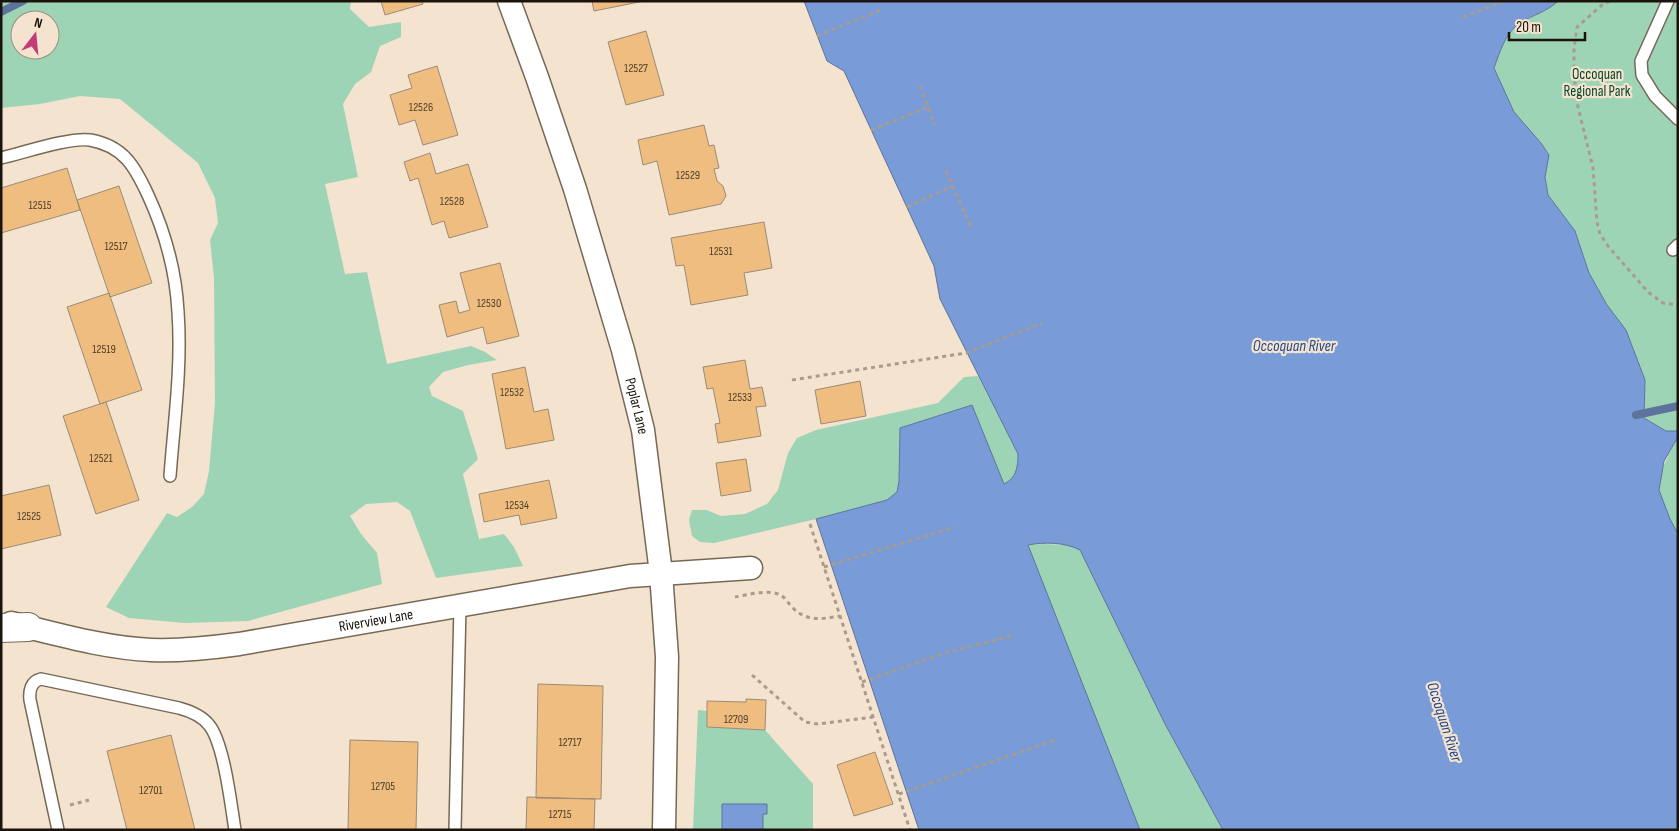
<svg xmlns="http://www.w3.org/2000/svg" width="1679" height="831" font-family="'Sofia Sans Condensed',sans-serif">
<style>
.green{fill:#9ed4b6;fill-rule:evenodd}
.water{fill:#799cd8;stroke:#5c739b}
.lines{fill:none;stroke-linecap:round;stroke-linejoin:round}
.stream{stroke:#5c739b;stroke-width:8}
.building{fill:#eebd7f;stroke:#9b8b78}
.lane-casing{stroke:#776856;stroke-width:14}
.street-casing{stroke:#776856;stroke-width:25}
.highway-casing{stroke:#776856;stroke-width:30}
.path{stroke:#aa9c8c;stroke-width:3;stroke-dasharray:4 4;stroke-linecap:butt}
.lane{stroke:#fff;stroke-width:11}
.street{stroke:#fff;stroke-width:22}
.highway{stroke:#fff;stroke-width:28}
.labels{text-anchor:middle;dominant-baseline:central;stroke-width:4.5;stroke-linejoin:round;paint-order:stroke}
.number-label{font-size:12px;fill:#4f3e2a}
.park-label{font-size:15px;fill:#04452b;stroke:#f4e3ce}
.street-label{font-size:15px;fill:#1a140d;stroke:#f4e3ce}
.water-label{font-size:16px;font-style:italic;fill:#20488f;stroke:#f4e3ce}
</style>
<rect width="100%" height="100%" fill="#f4e3ce"/>
<path class="green" d="M1,1H351L350,9L369,27L401,22V37L380,46L371,72L355,84L343,104L358,177L325,184L345,274L367,272L387,364L471,346L485,352L497,360L468,365L443,372L429,387L432,396L463,411L478,459L463,474L479,539L504,534L514,547L523,566L436,578L410,511L397,502L366,504L350,516L361,534L377,553L382,584L248,621L185,623L129,618L106,607L167,513L177,517L192,507L204,494L209,471L215,403L214,278L210,240L218,223L215,198L198,163L120,99L80,96L40,104L1,108ZM20,20H50V50H20Z
M1558,1H1678V431H1666L1644,418L1645,380L1626,330L1607,305L1589,273L1575,231L1548,195L1545,177L1549,154L1541,143L1514,112L1494,68C1498,59 1501,47 1506,38C1517,18 1543,16 1558,1Z
M978,376L1018,454C1018,468 1016,477 1004,484L972,405L900,428L899,481L897,492L887,500L816,519L714,543L700,542L692,536L689,520L692,510H707L721,516L745,514L767,504L778,490L788,453L797,438L816,430L938,403L964,377Z
M1678,437V534C1672,524 1660,500 1659,489C1658,472 1670,452 1678,437Z
M1044,544L1070,545L1080,550L1165,724L1223,830H1140L1027,545Z
M698,710L707,711V727L765,730L813,784V830H693Z"/>
<path class="water" d="M804,1H1558C1547,12 1532,15 1520,23C1505,33 1500,52 1494,68L1514,112L1541,143L1549,155L1545,177L1548,195L1575,231L1589,273L1607,305L1626,330L1645,380L1644,418L1666,431H1678V437L1664,461L1659,490L1670,519L1678,534V830H1223L1165,724L1080,550C1065,542 1044,542 1028,545L1140,830H919L816,519L887,500L897,492L899,481L900,428L972,405L1004,484C1016,478 1018,468 1018,454L940,299L934,266L844,71L827,61Z
M722,804H767V814H763V830H722Z"/>
<g class="lines">
<path class="stream" d="M1,12L23,1
M1636,415L1678,406"/>
</g>
<path class="building" d="M381,1H422L423,4L385,15Z
M592,1H644L594,11Z
M646,31L664,95L626,105L608,42Z
M437,66L458,135L423,145L415,120L399,125L390,95L412,88L408,75Z
M704,125L709,146L714,145L719,168L714,169L717,181L723,186L726,196L721,204L669,215L657,161L643,165L638,140Z
M430,153L436,174L468,164L488,227L449,238L444,221L432,225L418,178L410,181L404,162Z
M67,168L80,210L1,233V188Z
M119,186L152,283L110,297L77,200Z
M764,222L772,268L744,273L748,295L691,305L684,265L676,266L671,238Z
M500,263L519,336L487,344L483,327L447,337L439,305L456,301L459,313L470,310L460,273Z
M109,293L142,390L100,404L67,307Z
M745,360L750,389L762,387L766,406L756,407L761,436L718,443L715,424L720,423L713,388L707,389L703,367Z
M525,367L534,412L548,409L554,440L506,449L492,374Z
M860,381L866,416L821,424L815,390Z
M106,402L139,500L96,514L63,416Z
M746,459L751,491L721,496L716,463Z
M549,480L557,518L521,525L519,515L484,522L479,494Z
M49,485L61,535L1,549V496Z
M538,684L603,686L601,799L536,798Z
M746,699L766,700L765,730L707,727V701L746,702Z
M171,735L195,830H127L107,751Z
M350,740L418,742L416,830H348Z
M875,752L893,804L854,816L837,765Z
M527,797L595,799L594,830H526Z"/>
<g class="lines">
<defs>
<path id="lane" d="M1668,1L1641,61L1642,75L1655,96L1678,119
M1,158C23,153 70,137 90,140C124,146 135,167 148,195C165,232 176,272 178,312C182,366 174,422 170,476
M1673,250L1678,245
M58,830L30,700C29,691 31,681 41,679L179,708C190,711 202,716 209,725C224,743 231,805 235,830
M455,830L460,605"/>
<g id="street">
<path id="s1" d="M509,1L537,77L575,189L623,350L643,430L661,573L667,657L664,830"/>
<path id="s2" d="M11,623C57,634 104,648 151,650C181,651 210,648 239,644L630,576L751,568"/>
</g>
<path id="highway" d="M1,628L28,627"/>
</defs>
<use href="#lane" class="lane-casing"/>
<use href="#street" class="street-casing"/>
<use href="#highway" class="highway-casing"/>
<path class="path" d="M1610,1L1602,5L1577,27L1574,49V74L1577,103L1593,168L1597,222L1600,234L1608,246L1648,292L1663,303L1678,305
M1463,17L1505,1
M817,36L883,9
M920,86L935,125
M871,130L928,107
M946,171L971,227
M907,207L953,186
M792,380L966,353L1042,323
M810,524L910,830
M824,567L955,527
M735,597C748,595 770,588 782,596C786,599 789,604 793,608C807,622 822,619 840,616
M752,675L805,722L818,724L873,717
M862,682L945,653L1015,635
M899,794L1058,739
M70,805L89,800"/>
<use href="#lane" class="lane"/>
<use href="#street" class="street"/>
<use href="#highway" class="highway"/>
</g>
<g class="labels">
<g class="number-label">
<text x="636" y="68">12527</text>
<text x="421" y="107">12526</text>
<text x="688" y="175">12529</text>
<text x="452" y="201">12528</text>
<text x="40" y="205">12515</text>
<text x="116" y="246">12517</text>
<text x="721" y="251">12531</text>
<text x="489" y="303">12530</text>
<text x="104" y="349">12519</text>
<text x="512" y="392">12532</text>
<text x="740" y="397">12533</text>
<text x="101" y="458">12521</text>
<text x="517" y="505">12534</text>
<text x="29" y="516">12525</text>
<text x="736" y="719">12709</text>
<text x="570" y="742">12717</text>
<text x="383" y="786">12705</text>
<text x="151" y="790">12701</text>
<text x="560" y="814">12715</text>
</g>
<g class="park-label">
<text x="1597" y="74">Occoquan<tspan x="1597" dy="17">Regional Park</tspan></text>
</g>
<g class="street-label">
<text stroke="none"><textPath href="#s1" startOffset="425">Poplar Lane</textPath></text>
<text stroke="none"><textPath href="#s2" startOffset="370">Riverview Lane</textPath></text>
</g>
<g class="water-label">
<text x="1294" y="346">Occoquan River</text>
<text transform="translate(1444 722) rotate(72)">Occoquan River</text>
</g>
</g>
<rect width="1679" height="831" fill="none" stroke="#1a140d" stroke-width="5"/>
<g transform="translate(35 35) rotate(16)"><circle r="24" fill="#f4e3ce" stroke="#9d9081"/>
<path d="M0-4L9 19L0 12L-9 19Z" fill="#c33b79"/>
<text y="-8" font-size="14" font-weight="bold" text-anchor="middle" fill="#1a140d">N</text>
</g>
<path d="M1509 32v8h76v-8" fill="none" stroke="#1a140d" stroke-width="2.5"/>
<text x="1516" y="32" font-size="15" fill="#1a140d" stroke="#f4e3ce" stroke-width="4" paint-order="stroke">20 m</text>
</svg>
